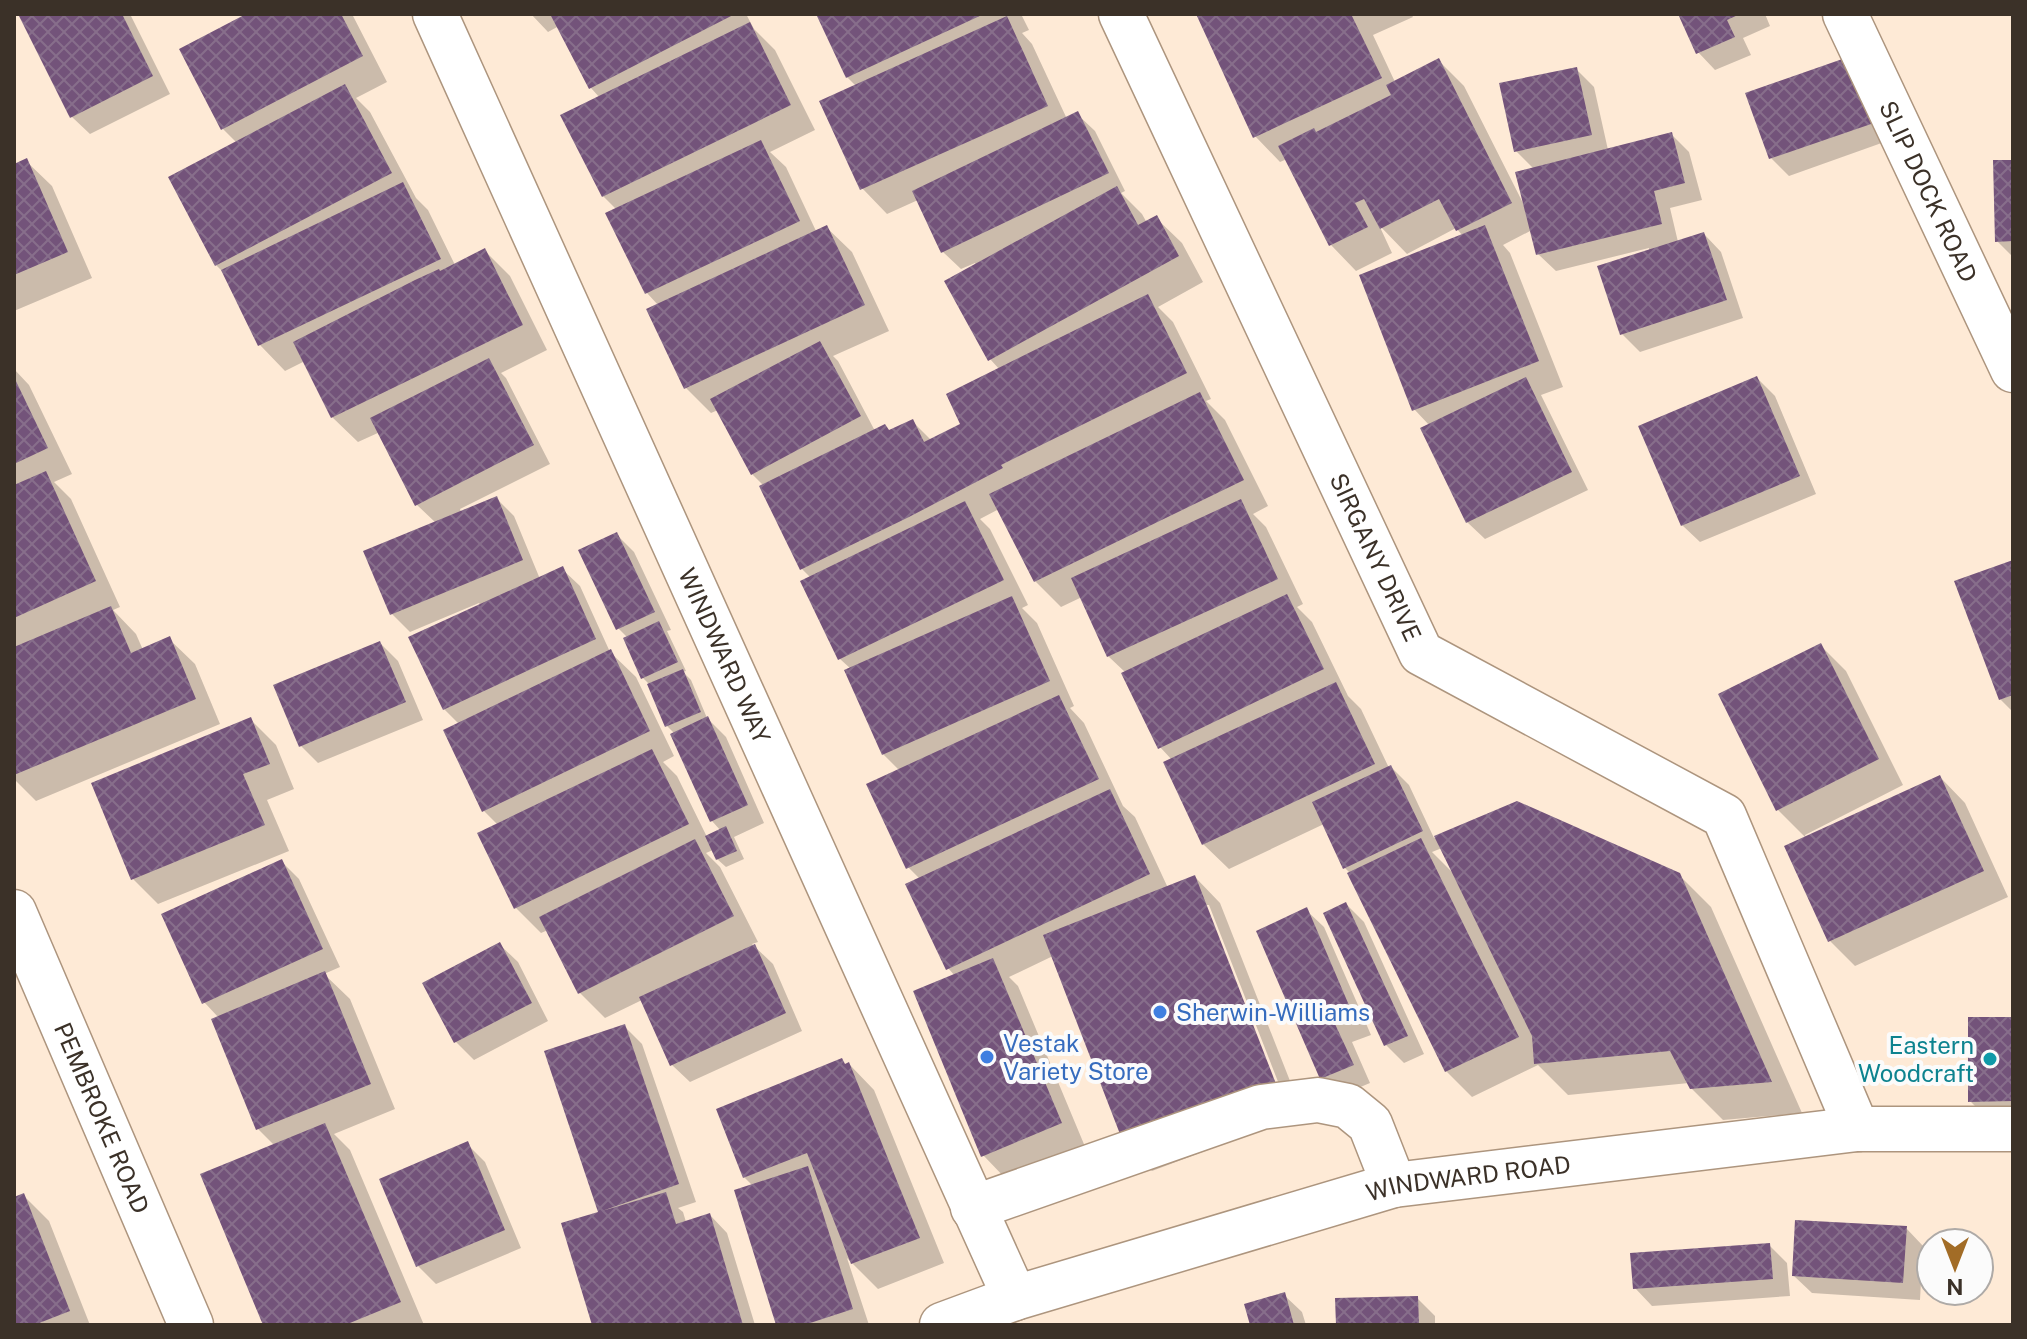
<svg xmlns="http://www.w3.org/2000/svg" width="2027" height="1339" font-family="'Public Sans',sans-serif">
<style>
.shadow{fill:#0003;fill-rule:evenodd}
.building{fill:url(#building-cross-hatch)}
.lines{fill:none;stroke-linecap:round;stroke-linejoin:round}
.minor-casing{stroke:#ad957e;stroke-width:47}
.major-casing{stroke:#ad957e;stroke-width:47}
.minor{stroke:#fff;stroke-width:44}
.major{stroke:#fff;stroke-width:44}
.shop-dot{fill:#3f7fe0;stroke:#fbfbfb;stroke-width:3}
.culture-dot{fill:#0f9aa8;stroke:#fbfbfb;stroke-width:3}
.labels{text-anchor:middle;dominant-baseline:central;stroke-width:8;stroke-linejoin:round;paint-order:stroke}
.street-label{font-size:24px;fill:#3b3128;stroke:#fbfbfb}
.shop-label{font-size:24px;fill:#366cbe;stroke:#fbfbfb;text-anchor:start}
.culture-label{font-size:24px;fill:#0d838f;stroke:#fbfbfb;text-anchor:end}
</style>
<defs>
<pattern id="building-cross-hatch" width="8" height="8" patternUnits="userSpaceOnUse" patternTransform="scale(2)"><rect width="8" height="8" fill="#73537a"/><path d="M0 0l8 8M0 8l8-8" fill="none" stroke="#876e8b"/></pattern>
</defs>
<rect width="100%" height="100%" fill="#feead6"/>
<path class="shadow" d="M21,14H130L170,94L90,134L72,117Z
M251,14H352L387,82L356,98L370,112L416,198L428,210L455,265L485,251L510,276L547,350L501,373L506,378L550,464L460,509L461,512L496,498L514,516L540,579L562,569L580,586L610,652L636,677L674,756L663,762L677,776L707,837L721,831L712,821L675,734L667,726L650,685L643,678L628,638L618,628L617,535L634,552L671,630L667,631L686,671L683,672L691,680L707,718L726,737L764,823L734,837L744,859L726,867L717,859L713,850L706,853L720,867L758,942L752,944L773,964L802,1031L690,1082L672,1065L642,1000L605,1018L580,993L548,930L541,933L516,908L498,825L484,811L459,724L444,709L481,606L479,603L410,632L392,614L366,552L436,523L417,505L380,432L358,442L332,417L305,361L285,371L260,345L225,274L216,265L237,143L223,129Z
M531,14H746L754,29L775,50L815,130L770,152L786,167L816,231L826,227L852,252L889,331L833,356L838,361L875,431L891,432L912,421L931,440L963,425L1000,370L990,359L976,266L975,263L961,269L943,252L918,200L887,214L862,188L856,86L847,77L818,14H1021L1029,30L1022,33L1032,44L1067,119L1077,114L1095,131L1125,191L1121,193L1142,214L1147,223L1156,218L1182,243L1203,282L1158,307L1173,322L1211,399L1206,401L1225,420L1268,506L1253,514L1266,527L1303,604L1297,607L1312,622L1348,696L1361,709L1389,768L1391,767L1409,785L1434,838L1517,803L1679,875L1711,907L1802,1113L1723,1120L1691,1088L1689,1083L1568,1095L1538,1065L1472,1097L1446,1071L1351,874L1344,867L1324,824L1229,869L1203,844L1172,760L1160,747L1126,673L1108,656L1082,597L1061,607L1035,581L999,509L980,519L990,529L1028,605L1022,608L1037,623L1074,706L1070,708L1084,723L1123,806L1135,817L1168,888L1195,877L1220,903L1303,1114L1152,1171L1127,1146L1053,956L1009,977L1018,986L1086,1149L1008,1181L983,1155L955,976L948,968L920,879L908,867L900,771L883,754L851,669L840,659L811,578L802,569L764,486L752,474L718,410L711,413L686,388L658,305L647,293L608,214L617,210L603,196L600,98L591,88L559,26L548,32ZM1442,848L1453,873L1432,852ZM1205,905H1209L1284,1097L1280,1099Z
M1198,14H1411L1413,17L1373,35L1395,82L1439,61L1464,86L1524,205L1534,169L1516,151L1576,69L1594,87L1608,150L1671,134L1689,152L1702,200L1670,208L1678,242L1704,234L1721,252L1743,318L1640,352L1622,334L1649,252V248L1556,271L1538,254L1532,230L1503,245L1510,253L1563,387L1541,395L1588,490L1485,539L1467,522L1430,426L1414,409L1463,236L1456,228L1407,254L1379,225L1392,253L1356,271L1331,245L1287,159L1280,162L1255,136Z
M1680,14H1765L1770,26L1743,38L1751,55L1715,70L1698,52Z
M1850,59L1890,140L1789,176L1771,158Z
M26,161L52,186L92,278L14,311V166Z
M2013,162V257L1997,241Z
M14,369L29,385L72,474L54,482L71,499L120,607L113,610L136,634L143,650L169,639L195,664L220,724L36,801L14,779Z
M1757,378L1775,396L1816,494L1700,542L1682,525Z
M2013,562V712L2000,699Z
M380,643L398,661L423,720L318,763L301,746Z
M1820,645L1846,671L1903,785L1805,835L1806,838L1778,810Z
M251,720L276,745L294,789L267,800L289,851L158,904L133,879Z
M1940,777L1965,803L2008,897L1855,966L1830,941Z
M281,861L299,879L340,967L324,974L350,999L395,1109L334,1134L350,1150L424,1325H266L275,1146L258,1129L219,1018L204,1002Z
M1346,904L1364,922L1424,1054L1404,1063L1386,1045Z
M1306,910L1324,927L1371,1035L1352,1042L1370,1083L1339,1096L1322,1078Z
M500,945L518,962L548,1021L474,1060L456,1042L425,984Z
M2013,1019V1118L1988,1119L1970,1101Z
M625,1027L642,1044L696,1202L678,1208L683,1212L686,1222L710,1215L727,1233L755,1325H594L601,1213Z
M849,1064L874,1090L944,1263L878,1289L847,1258L869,1325H778L753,1186L744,1177Z
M467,1144L485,1162L521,1248L436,1284L418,1266Z
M24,1196L49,1221L90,1325H14V1199Z
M1906,1228L1923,1246L1920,1300L1812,1293L1794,1276Z
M1769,1245L1787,1263L1790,1296L1652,1306L1635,1288Z
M1284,1295L1302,1312L1306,1325H1252Z
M1417,1298L1435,1316V1325H1338Z"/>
<path class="building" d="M18,14H122L153,76L70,118Z
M246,14H341L363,56L221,130L179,49Z
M550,14H735L589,89Z
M816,14H984L846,78Z
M1196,14H1351L1382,78L1253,138Z
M1678,14H1740L1727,20L1735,37L1696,54Z
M1007,16L1048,106L860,190L819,101Z
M750,22L791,105L602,197L560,115Z
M1851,56L1874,123L1769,159L1745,93Z
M1439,58L1512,203L1456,231L1439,199L1380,229L1364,199L1355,203L1368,227L1329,246L1278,146L1314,128L1316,132L1391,95L1386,85Z
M1577,67L1592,135L1514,152L1499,83Z
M345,84L392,173L215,266L168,177Z
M1078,111L1109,173L941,253L912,191Z
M1672,132L1685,183L1654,191L1662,224L1536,255L1515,172Z
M761,140L800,221L645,294L605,213Z
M27,158L68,252L14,275V164Z
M1993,160H2013V241L1995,242Z
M403,182L441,259L258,346L221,270Z
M1117,186L1138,225L1157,215L1179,256L988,361L944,281Z
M827,225L865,305L684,389L646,309Z
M1485,225L1539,361L1412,411L1359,275Z
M1704,232L1727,300L1620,335L1597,266Z
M485,248L523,325L331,418L293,342L415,280L439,269L440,271Z
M1148,294L1187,373L1001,465L1003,468L909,517L800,570L759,486L885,424L889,430L913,419L924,442L960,424L946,394Z
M820,341L861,416L751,475L710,399Z
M489,358L534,445L415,506L370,418Z
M1757,376L1800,476L1681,526L1638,426Z
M14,377L48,448L14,464Z
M1526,377L1572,472L1466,523L1420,428Z
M1200,392L1244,480L1034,582L989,494Z
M46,471L96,581L14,618V485Z
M497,496L523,560L390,615L363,551Z
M1241,499L1278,579L1107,657L1071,578Z
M965,501L1004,580L838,660L800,581Z
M617,532L655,612L616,630L578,550Z
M2013,560V695L1999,700L1954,581Z
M563,566L596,639L443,710L408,637Z
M1287,594L1324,669L1158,749L1121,673Z
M1012,596L1050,681L882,755L844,670Z
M111,606L131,653L170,636L196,699L14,775V647Z
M659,621L678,662L641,679L623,638Z
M380,641L406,702L299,747L273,685Z
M1821,643L1879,759L1776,811L1718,694Z
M611,649L650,731L482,812L443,730Z
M683,669L701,712L665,727L647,684Z
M1336,682L1375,764L1202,845L1163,762Z
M1059,695L1099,779L906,869L866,784Z
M708,716L748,805L710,822L670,734Z
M251,717L270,764L243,774L265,825L131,880L91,783Z
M652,749L689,824L514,909L477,833Z
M1391,765L1423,831L1343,869L1312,802Z
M1940,775L1984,871L1828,942L1784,846Z
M1110,789L1150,874L946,970L905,884Z
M1517,801L1680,873L1772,1082L1690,1089L1670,1051L1534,1064L1532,1036L1434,836Z
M726,826L737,851L716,860L705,836Z
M1421,838L1519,1037L1445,1072L1347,873Z
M695,839L734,916L578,994L539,917Z
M282,859L323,949L202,1004L161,914Z
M1195,875L1278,1089L1125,1147L1043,935Z
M1346,902L1408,1036L1384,1046L1323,913Z
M1307,907L1354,1017L1335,1024L1354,1065L1320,1079L1256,931Z
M500,942L532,1003L454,1043L422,983Z
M755,944L786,1013L670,1066L639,997Z
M993,958L1062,1123L981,1157L913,991Z
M325,971L371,1084L256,1130L211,1019Z
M1968,1017H2013V1101L1968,1102Z
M625,1024L679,1184L602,1211L666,1192L676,1224L710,1213L743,1325H592L561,1223L598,1212L544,1051Z
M842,1058L845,1064L849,1062L920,1238L851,1264L807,1153L743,1178L716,1109Z
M325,1123L401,1302L345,1325H263L200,1174Z
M468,1141L505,1230L416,1267L379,1179Z
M808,1166L853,1309L804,1325H776L734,1190Z
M24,1193L70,1311L34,1325H14V1197Z
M1795,1220L1907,1226L1903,1283L1792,1276Z
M1770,1243L1773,1279L1633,1289L1630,1253Z
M1285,1292L1294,1325H1250L1244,1304Z
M1418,1296L1419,1325H1336L1335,1298Z"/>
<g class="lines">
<defs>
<g id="minor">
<path id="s1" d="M435,14L1015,1298"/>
<path id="s2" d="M1121,14L1421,653L1724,816L1857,1129"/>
<path id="s3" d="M1845,14L2013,370"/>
<path id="s4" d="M14,912L191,1325"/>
<path d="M973,1208L1261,1107L1318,1100L1348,1106L1370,1124L1394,1185"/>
</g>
<g id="major">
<path id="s5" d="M942,1325L1015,1298L1394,1185L1857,1129H2013"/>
</g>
</defs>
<use href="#minor" class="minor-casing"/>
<use href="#major" class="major-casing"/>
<use href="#minor" class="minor"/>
<use href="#major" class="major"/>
</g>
<g class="shop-dot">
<circle cx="1160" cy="1012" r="8"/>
<circle cx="987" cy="1057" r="8"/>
</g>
<circle class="culture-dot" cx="1990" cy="1059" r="8"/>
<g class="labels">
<g class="street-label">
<text stroke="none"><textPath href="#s3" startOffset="196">SLIP DOCK ROAD</textPath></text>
<text stroke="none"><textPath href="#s2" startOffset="600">SIRGANY DRIVE</textPath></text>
<text stroke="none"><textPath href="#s1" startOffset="704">WINDWARD WAY</textPath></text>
<text stroke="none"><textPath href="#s4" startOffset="224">PEMBROKE ROAD</textPath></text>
<text stroke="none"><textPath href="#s5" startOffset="548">WINDWARD ROAD</textPath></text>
</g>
<g class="shop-label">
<text x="1176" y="1012">Sherwin-Williams</text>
<text x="1003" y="1043">Vestak<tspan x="1003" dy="28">Variety Store</tspan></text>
</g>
<g class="culture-label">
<text x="1974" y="1045">Eastern<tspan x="1974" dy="28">Woodcraft</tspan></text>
</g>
</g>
<rect width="2027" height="1339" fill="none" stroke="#3b3128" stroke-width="32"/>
<g transform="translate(1955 1267) rotate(180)"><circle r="38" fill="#fbfbfb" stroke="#aeaaa7" stroke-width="2"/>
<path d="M0-6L14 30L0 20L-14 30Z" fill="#a26c26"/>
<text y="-12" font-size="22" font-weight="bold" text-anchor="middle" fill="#3b3128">N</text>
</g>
</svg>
